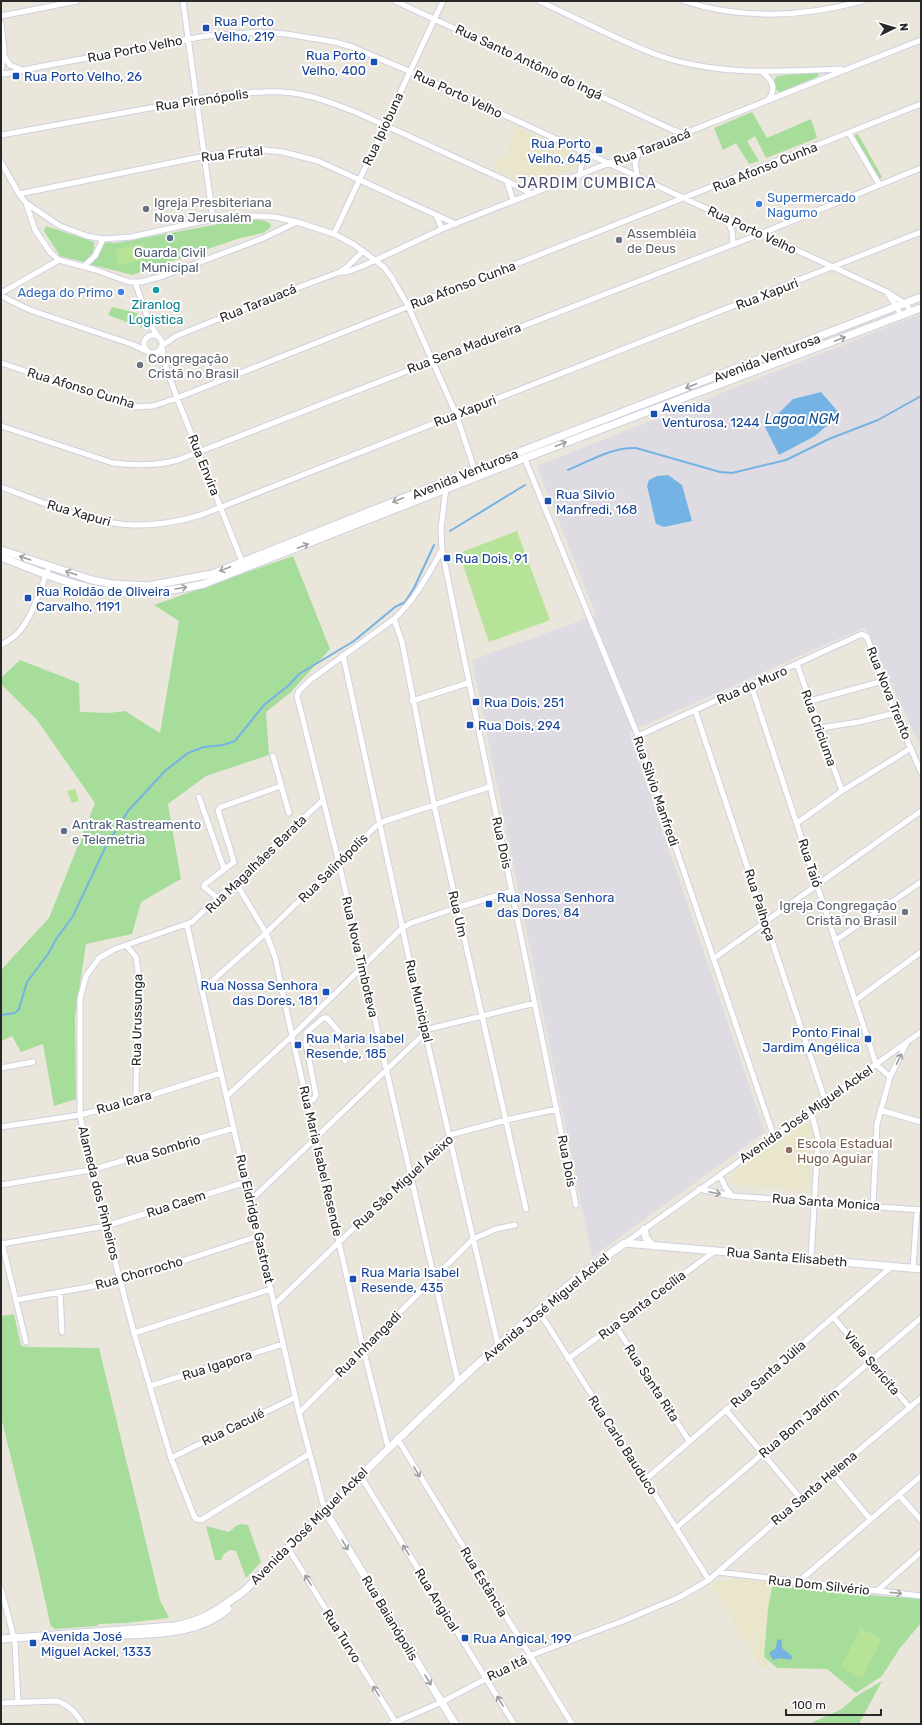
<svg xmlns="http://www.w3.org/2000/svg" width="922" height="1725" font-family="Rubik,sans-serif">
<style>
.industrial{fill:#dedbe2}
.education{fill:#eae6cb}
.green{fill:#a6dd9b}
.pitch{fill:#b6e397}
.water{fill:#75b3e5}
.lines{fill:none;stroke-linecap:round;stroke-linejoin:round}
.stream{stroke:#75b3e5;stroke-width:2}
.street-casing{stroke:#d0d0e0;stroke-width:7}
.secondary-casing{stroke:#d0d0e0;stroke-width:9}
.street{stroke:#fff;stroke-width:5}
.secondary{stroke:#fff;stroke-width:7}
.oneway{stroke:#9e9e9e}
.transit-dot{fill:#1a4fb4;stroke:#fff;stroke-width:1.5}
.shop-dot{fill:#3f7fe0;stroke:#fff;stroke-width:1.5}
.worship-dot{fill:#6b7280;stroke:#fff;stroke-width:1.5}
.service-dot{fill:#5c6f8a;stroke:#fff;stroke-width:1.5}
.culture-dot{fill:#0f9aa8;stroke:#fff;stroke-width:1.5}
.education-dot{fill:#8d6e63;stroke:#fff;stroke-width:1.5}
.labels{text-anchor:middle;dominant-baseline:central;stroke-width:4;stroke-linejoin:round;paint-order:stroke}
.transit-label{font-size:13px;fill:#164399;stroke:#fff;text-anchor:start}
.street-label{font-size:13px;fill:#282828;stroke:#fff}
.shop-label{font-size:13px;fill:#366cbe;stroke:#fff;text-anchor:start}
.worship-label{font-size:13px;fill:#5b616d;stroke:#fff;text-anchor:start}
.service-label{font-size:13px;fill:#4e5e75;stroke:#fff}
.culture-label{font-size:13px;fill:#0d838f;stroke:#fff}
.education-label{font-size:13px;fill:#785e54;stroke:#fff;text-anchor:start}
.water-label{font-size:14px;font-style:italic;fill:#17508d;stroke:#fff}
.quarter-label{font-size:15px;letter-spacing:1px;fill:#4c4d75;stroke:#fff}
</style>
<rect width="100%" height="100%" fill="#eae6db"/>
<path class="industrial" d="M921,314V748L865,627L629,732L765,1132L592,1257L472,660L596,615L537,466Z"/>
<path class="education" d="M516,127L572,153L579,158L578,166L572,170L529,185L494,170L501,157L507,153Z
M810,1122L815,1130L809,1190L803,1191L736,1185L734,1182L732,1178L735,1171L802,1124Z
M736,1578L773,1583L770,1594L764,1657L769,1665L762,1669L711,1584Z"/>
<path class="green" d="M817,71L819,74L817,77L780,92L776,90L774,80L777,76Z
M752,112L767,138L811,119L817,138L766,158L755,136L747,141L759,161L749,164L736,143L723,150L714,128Z
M858,134L882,177L877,181L853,136Z
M251,219L266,221L271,224L270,228L263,233L237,239L132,275L89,264L96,258L101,242L116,243L214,225L231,220Z
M46,226L94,242C95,252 91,256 84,262L60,256L44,231Z
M112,307L137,313L143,328L108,315Z
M293,556L330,649L290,693L266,712L269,755L206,776L168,804L181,879L141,902L132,934L86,944L75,1016L76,1099L54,1106L43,1044L21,1052L12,1036L1,1041V970L49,918L95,803L37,720L1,684V678L20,660L79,683L80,712L109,713L125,711L160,733L179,621L154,605Z
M14,1314L21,1346L29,1347L99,1348L160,1600L169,1618L126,1623L98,1624V1626L54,1629V1627H51L35,1555L1,1417V1316Z
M241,1524L248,1525L261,1562L246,1578L236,1551L230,1550L224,1554L221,1560H215L206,1526L229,1532L236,1526Z
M773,1583L879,1596L921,1599V1623L900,1648L882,1676L856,1693L827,1669L777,1668L764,1657L768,1608Z
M882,1681L859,1724H809L842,1709L855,1697Z"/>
<path class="pitch" d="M144,243L147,259L119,265L115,249Z
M517,531L550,620L489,642L459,553Z
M75,789L79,801L72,803L67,791Z
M860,1628L882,1639L862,1678L841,1667Z"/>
<path class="water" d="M821,392L840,414L815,436L779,455L765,427L793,399Z
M668,475L682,485L692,521L664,527L656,524L647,486L649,480L657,476Z
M779,1639L782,1641V1648L792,1656L791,1660L780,1658L773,1660L769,1653L776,1648L777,1640Z"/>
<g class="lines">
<path class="stream" d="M568,470C590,461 612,447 636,448L720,472L732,473L786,460L829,439L878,420L921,396
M450,531L525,485
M1,1015L15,1013L19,1009L27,982L48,954L57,938L73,916L106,846L128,811L165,771L188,753L204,747L223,745L235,741L264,705L289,685L299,674L354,641L395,607L405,602L414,588L434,545"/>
<defs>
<path id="street" d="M183,1L213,219
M395,1L673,130L686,134
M539,1C576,18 614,38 652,53C711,76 779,72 841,69
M684,1C741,20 804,17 862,1
M1,16L77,1
M1,24L4,50L1,71
M4,56L10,65L22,70
M762,72C773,81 777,88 768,100
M1,74L11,73L33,68L206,36L258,32L286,34L335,42L352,47L411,72L887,292L906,304L911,312
M849,133L879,184
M1,135L222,95C245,93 270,90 293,93C315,96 337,105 358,113L507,181L532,194
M1,162L19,194L26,203L35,230L50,252L59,260L96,270L129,282H141L163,276L261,239L297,222
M580,174L582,160L580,151
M637,175L635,163L639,152
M507,181L513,201
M19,194L205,156L245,150H264L283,152L318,161L456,224
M26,203L60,226L87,236L103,239L131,237L213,219L252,216L275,217L297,222L334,234L353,244L384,267L392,278L408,306L456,414L477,477
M436,215L442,229
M726,218L732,231L733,244
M334,234C370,156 407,79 443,1
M84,266L95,256L103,239
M340,272H347L365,265L442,229L921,40
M135,282L149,322L157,335
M1,293L59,260
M888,294L897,307L901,316
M1,295L9,300L30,310L134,345L148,352
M144 344a9 9 0 1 1 18 0a9 9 0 1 1-18 0Z
M163,345L176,336L278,295L340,272L348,266L363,251
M162,348L164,361L177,398L243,564
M1,363L133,407L153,406L177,398L921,104
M1,426L113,463C136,466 156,466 178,460L760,234L921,168
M524,457L638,736L774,1137
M1,487C43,502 93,526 139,525C160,525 181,521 201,515L921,232
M446,488L441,528L442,550L576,1205
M442,550C428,575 415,600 394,619L310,680L299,691L297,696L339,863L458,1382
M394,619L402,642L434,805L526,1209
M1,645C6,642 12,639 17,634C32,619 41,587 49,567
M343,655L425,1032L498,1345
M797,664L842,791
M751,685L876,1064L890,1077
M412,701L468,683
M810,701L883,681
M695,710L825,1100
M820,728L859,722L895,713
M638,736L862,634L867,637L895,713L921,772
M273,756L289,813
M199,797L224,869
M797,823L842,791L911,748
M236,883L266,933L275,957L292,1036L363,1348L388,1447
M219,899L204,887L205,884L234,862L218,810L221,807L281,786
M187,925L299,1413L325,1511
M836,940L921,882
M126,945L136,957L138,971L136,1100
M713,959L921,811
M202,990L266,933L376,826L385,821L489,787
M856,1000L921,952
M1,1068L33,1062
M227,1096L292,1036L402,928L411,923L456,908L512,891
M307,1101L314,1099L316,1095L306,1044V1033L323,1018H327L340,1033L345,1061
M880,1110L921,1122
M1,1127L80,1115L136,1100L221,1073
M720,1175L725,1187L732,1196
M1,1185L91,1170L234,1128
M699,1189L732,1196L921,1210
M251,1200L429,1029L535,1003
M873,1205L877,1124L890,1077L907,1042
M2,1243L26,1342
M625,1243L921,1032
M1,1244L106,1226L246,1182
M811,1259L818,1138L811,1111
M913,1268L917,1210
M60,1292L62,1332
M16,1300L121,1281L259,1236
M275,1304L450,1135L506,1120L557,1109
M538,1310L709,1580
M834,1318L910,1408
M615,1325L689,1441
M134,1333L271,1289
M568,1359L715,1251
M150,1386L283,1344
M726,1410L801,1499
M299,1413L473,1239L496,1229L515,1225
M397,1438L572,1724
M309,1454L201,1520L196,1519L194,1516L171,1458L159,1418L134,1333L91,1170L80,1115V999L86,976L99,958L115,949L192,922L323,800
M171,1458L296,1397
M832,1473L870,1519
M360,1475L514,1724
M645,1480L891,1267
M899,1495L921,1520
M676,1528L921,1318
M288,1548L396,1723
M718,1572L921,1596
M797,1583L921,1476
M1,1589L15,1642L18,1702
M877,1591L921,1552
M1,1703L57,1701C69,1705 76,1713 83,1724
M391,1724L442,1702L529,1656L623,1621L680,1597L709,1580L801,1499L921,1398"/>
<path id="secondary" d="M1,550L92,580L112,584L148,586L212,574L522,451L921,297
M1,557C32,569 67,584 100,590C135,595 170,592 204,584L525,458L921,308
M644,1229L646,1238L653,1246
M325,1511L455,1724
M108,1636C150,1633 195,1637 228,1609
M1,1639L174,1626C206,1620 217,1610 243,1592C322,1514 400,1435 482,1360C528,1319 574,1278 625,1243L921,1269"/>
</defs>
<use href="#street" class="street-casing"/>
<use href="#secondary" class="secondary-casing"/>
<use href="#street" class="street"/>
<use href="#secondary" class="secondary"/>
</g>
<defs><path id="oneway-shaft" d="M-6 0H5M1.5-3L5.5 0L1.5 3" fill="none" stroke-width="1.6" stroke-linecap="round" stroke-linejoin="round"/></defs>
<g class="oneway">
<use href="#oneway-shaft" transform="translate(840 339) rotate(-21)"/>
<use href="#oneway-shaft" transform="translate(691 386) rotate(159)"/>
<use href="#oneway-shaft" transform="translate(561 444) rotate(-21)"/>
<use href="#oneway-shaft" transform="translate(398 500) rotate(158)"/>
<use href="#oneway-shaft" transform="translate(303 546) rotate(-21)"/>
<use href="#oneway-shaft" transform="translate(25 558) rotate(-161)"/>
<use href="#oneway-shaft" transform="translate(225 569) rotate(158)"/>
<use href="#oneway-shaft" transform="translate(71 573) rotate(-162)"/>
<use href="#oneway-shaft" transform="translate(181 588) rotate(-9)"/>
<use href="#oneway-shaft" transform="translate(899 1059) rotate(-64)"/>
<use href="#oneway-shaft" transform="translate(715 1193) rotate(11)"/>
<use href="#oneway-shaft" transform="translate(417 1472) rotate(59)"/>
<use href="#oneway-shaft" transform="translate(345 1545) rotate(59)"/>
<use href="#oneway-shaft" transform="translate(406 1550) rotate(-122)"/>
<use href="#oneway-shaft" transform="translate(308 1580) rotate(-122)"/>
<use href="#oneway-shaft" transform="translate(896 1593) rotate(6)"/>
<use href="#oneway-shaft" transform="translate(428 1680) rotate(59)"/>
<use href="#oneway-shaft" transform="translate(376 1691) rotate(-122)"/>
<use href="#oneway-shaft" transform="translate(500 1701) rotate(-121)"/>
</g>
<g class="transit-dot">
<rect x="202" y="24" width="8" height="8" rx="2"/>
<rect x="370" y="58" width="8" height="8" rx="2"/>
<rect x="12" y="72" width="8" height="8" rx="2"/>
<rect x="595" y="146" width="8" height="8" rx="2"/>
<rect x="650" y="410" width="8" height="8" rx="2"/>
<rect x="544" y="497" width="8" height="8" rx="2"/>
<rect x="443" y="554" width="8" height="8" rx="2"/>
<rect x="24" y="594" width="8" height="8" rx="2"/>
<rect x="472" y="698" width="8" height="8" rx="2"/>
<rect x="466" y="721" width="8" height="8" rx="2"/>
<rect x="485" y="900" width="8" height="8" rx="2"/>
<rect x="322" y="988" width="8" height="8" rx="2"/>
<rect x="864" y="1035" width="8" height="8" rx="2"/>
<rect x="294" y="1041" width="8" height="8" rx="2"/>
<rect x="349" y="1275" width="8" height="8" rx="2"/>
<rect x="461" y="1634" width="8" height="8" rx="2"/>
<rect x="29" y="1639" width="8" height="8" rx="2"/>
</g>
<g class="shop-dot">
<circle cx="759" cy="204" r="4"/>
<circle cx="121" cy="292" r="4"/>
</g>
<g class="worship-dot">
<circle cx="146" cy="209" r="4"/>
<circle cx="619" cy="240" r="4"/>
<circle cx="140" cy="365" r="4"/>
<circle cx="905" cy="912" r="4"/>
</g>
<g class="service-dot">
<circle cx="170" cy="238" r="4"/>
<circle cx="64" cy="831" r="4"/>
</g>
<circle class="culture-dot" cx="156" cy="290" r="4"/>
<circle class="education-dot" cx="789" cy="1150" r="4"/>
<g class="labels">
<g class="transit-label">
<text x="214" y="21">Rua Porto<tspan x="214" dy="15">Velho, 219</tspan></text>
<text x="366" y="55" text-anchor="end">Rua Porto<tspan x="366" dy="15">Velho, 400</tspan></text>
<text x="24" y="76">Rua Porto Velho, 26</text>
<text x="591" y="143" text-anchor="end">Rua Porto<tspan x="591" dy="15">Velho, 645</tspan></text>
<text x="662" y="407">Avenida<tspan x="662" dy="15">Venturosa, 1244</tspan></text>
<text x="556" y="494">Rua Silvio<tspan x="556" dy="15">Manfredi, 168</tspan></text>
<text x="455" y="558">Rua Dois, 91</text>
<text x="36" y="591">Rua Roldão de Oliveira<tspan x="36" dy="15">Carvalho, 1191</tspan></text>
<text x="484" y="702">Rua Dois, 251</text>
<text x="478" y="725">Rua Dois, 294</text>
<text x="497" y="897">Rua Nossa Senhora<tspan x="497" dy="15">das Dores, 84</tspan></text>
<text x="318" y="985" text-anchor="end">Rua Nossa Senhora<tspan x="318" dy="15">das Dores, 181</tspan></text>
<text x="860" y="1032" text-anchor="end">Ponto Final<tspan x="860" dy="15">Jardim Angélica</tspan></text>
<text x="306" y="1038">Rua Maria Isabel<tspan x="306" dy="15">Resende, 185</tspan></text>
<text x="361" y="1272">Rua Maria Isabel<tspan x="361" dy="15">Resende, 435</tspan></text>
<text x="41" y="1636">Avenida José<tspan x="41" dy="15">Miguel Ackel, 1333</tspan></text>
<text x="473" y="1638">Rua Angical, 199</text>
</g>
<g class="street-label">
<text transform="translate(135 49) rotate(-11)">Rua Porto Velho</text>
<text transform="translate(529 62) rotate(25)">Rua Santo Antônio do Ingá</text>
<text transform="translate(458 94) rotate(25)">Rua Porto Velho</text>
<text transform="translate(202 100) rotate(-8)">Rua Pirenópolis</text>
<text transform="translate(383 129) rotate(-65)">Rua Ipiobuna</text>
<text transform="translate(652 147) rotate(-21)">Rua Tarauacá</text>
<text transform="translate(232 154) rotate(-6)">Rua Frutal</text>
<text transform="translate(765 167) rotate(-22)">Rua Afonso Cunha</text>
<text transform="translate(752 230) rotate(25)">Rua Porto Velho</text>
<text transform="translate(463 285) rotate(-21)">Rua Afonso Cunha</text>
<text transform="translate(767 294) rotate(-21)">Rua Xapuri</text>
<text transform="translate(258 303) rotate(-22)">Rua Tarauacá</text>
<text transform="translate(464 348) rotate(-21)">Rua Sena Madureira</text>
<text transform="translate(767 358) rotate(-21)">Avenida Venturosa</text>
<text transform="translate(81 388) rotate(17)">Rua Afonso Cunha</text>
<text transform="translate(465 411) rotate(-21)">Rua Xapuri</text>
<text transform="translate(204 465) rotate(68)">Rua Envira</text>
<text transform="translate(465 474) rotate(-22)">Avenida Venturosa</text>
<text transform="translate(79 513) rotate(16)">Rua Xapuri</text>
<text transform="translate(752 685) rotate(-24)">Rua do Muro</text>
<text transform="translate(889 693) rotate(68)">Rua Nova Trento</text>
<text transform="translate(819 728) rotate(70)">Rua Criciuma</text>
<text transform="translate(656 791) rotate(71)">Rua Silvio Manfredi</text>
<text transform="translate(502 843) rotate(78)">Rua Dois</text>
<text transform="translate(810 863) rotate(72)">Rua Taió</text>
<text transform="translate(256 864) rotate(-44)">Rua Magalhães Barata</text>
<text transform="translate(333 868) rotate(-45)">Rua Salinópolis</text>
<text transform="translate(760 905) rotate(72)">Rua Palhoça</text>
<text transform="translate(458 914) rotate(77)">Rua Um</text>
<text transform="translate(360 957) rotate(77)">Rua Nova Timboteva</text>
<text transform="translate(419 1001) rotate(77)">Rua Municipal</text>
<text transform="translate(137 1020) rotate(-89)">Rua Urussunga</text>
<text transform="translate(124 1102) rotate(-16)">Rua Icara</text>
<text transform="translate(806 1114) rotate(-35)">Avenida José Miguel Ackel</text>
<text transform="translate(163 1150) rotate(-17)">Rua Sombrio</text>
<text transform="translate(321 1161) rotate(77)">Rua Maria Isabel Resende</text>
<text transform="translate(567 1161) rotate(79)">Rua Dois</text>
<text transform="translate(403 1182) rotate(-43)">Rua São Miguel Aleixo</text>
<text transform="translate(99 1193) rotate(76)">Alameda dos Pinheiros</text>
<text transform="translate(826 1202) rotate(4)">Rua Santa Monica</text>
<text transform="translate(176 1204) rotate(-18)">Rua Caem</text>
<text transform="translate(255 1219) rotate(77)">Rua Eldridge Gastroat</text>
<text transform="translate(787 1257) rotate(5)">Rua Santa Elisabeth</text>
<text transform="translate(139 1273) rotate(-16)">Rua Chorrocho</text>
<text transform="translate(642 1305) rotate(-37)">Rua Santa Cecília</text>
<text transform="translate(546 1307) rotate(-40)">Avenida José Miguel Ackel</text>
<text transform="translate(368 1344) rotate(-45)">Rua Inhangadi</text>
<text transform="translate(872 1363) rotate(50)">Viela Sericita</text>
<text transform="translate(217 1365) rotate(-18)">Rua Igapora</text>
<text transform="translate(768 1374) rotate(-41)">Rua Santa Júlia</text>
<text transform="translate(652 1383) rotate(57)">Rua Santa Rita</text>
<text transform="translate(799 1423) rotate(-40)">Rua Bom Jardim</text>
<text transform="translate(233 1427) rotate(-26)">Rua Caculé</text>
<text transform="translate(623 1445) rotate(57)">Rua Carlo Bauduco</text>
<text transform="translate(814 1488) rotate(-40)">Rua Santa Helena</text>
<text transform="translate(309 1526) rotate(-45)">Avenida José Miguel Ackel</text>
<text transform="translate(484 1582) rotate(59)">Rua Estância</text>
<text transform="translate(819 1585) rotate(6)">Rua Dom Silvério</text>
<text transform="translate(437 1600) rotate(58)">Rua Angical</text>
<text transform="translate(390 1618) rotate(59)">Rua Baianópolis</text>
<text transform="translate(342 1636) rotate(58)">Rua Turvo</text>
<text transform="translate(507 1668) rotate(-26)">Rua Itá</text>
</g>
<g class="shop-label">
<text x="767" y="197">Supermercado<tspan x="767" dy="15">Nagumo</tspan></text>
<text x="113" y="292" text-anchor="end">Adega do Primo</text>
</g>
<g class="worship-label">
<text x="154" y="202">Igreja Presbiteriana<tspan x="154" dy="15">Nova Jerusalém</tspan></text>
<text x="627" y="233">Assembléia<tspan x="627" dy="15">de Deus</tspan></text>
<text x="148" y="358">Congregação<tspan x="148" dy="15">Cristã no Brasil</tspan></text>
<text x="897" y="905" text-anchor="end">Igreja Congregação<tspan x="897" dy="15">Cristã no Brasil</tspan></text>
</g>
<g class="service-label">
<text x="170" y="252">Guarda Civil<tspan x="170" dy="15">Municipal</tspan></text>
<text x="72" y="824" text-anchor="start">Antrak Rastreamento<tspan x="72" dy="15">e Telemetria</tspan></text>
</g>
<g class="culture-label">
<text x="156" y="304">Ziranlog<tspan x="156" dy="15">Logistica</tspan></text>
</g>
<g class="education-label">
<text x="797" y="1143">Escola Estadual<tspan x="797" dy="15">Hugo Aguiar</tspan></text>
</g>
<g class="water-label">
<text x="802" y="419">Lagoa NGM</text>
</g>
<g class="quarter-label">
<text x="587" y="183">JARDIM CUMBICA</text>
</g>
</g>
<rect width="922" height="1725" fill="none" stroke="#282828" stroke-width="4"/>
<g transform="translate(894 28) rotate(85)" stroke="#ffffff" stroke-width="3" paint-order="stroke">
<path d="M0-3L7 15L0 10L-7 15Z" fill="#282828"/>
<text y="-6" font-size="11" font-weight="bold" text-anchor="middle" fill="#282828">N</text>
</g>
<path d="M786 1709v6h95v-6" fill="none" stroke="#282828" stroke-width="2"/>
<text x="792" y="1709" font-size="12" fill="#282828" stroke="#ffffff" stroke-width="3" paint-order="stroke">100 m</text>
</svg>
